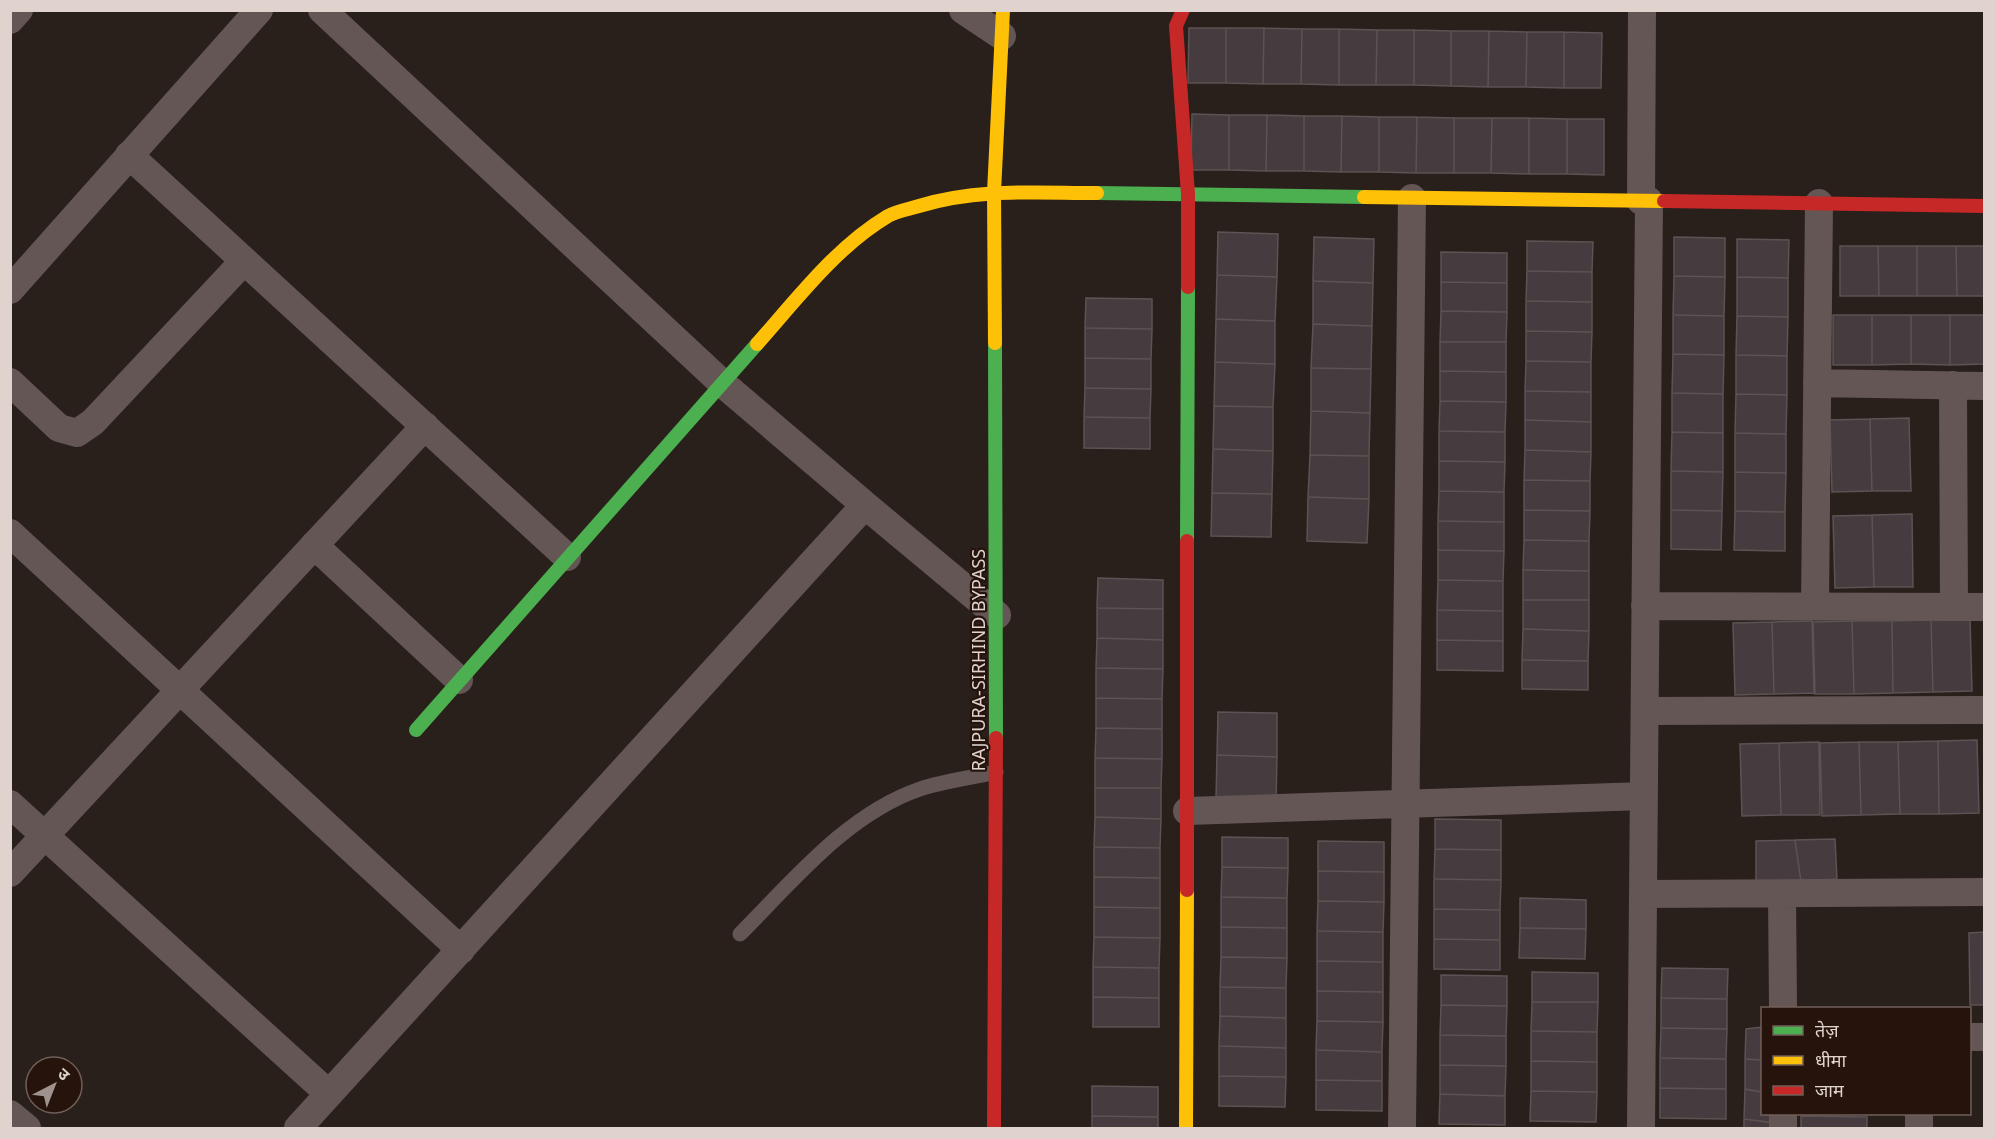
<svg xmlns="http://www.w3.org/2000/svg" width="1995" height="1139" font-family="'Noto Sans','Noto Sans Devanagari',sans-serif">
<style>
.building{fill:#463b3e;stroke:#5c5354;stroke-width:1.5}
.lines{fill:none;stroke-linecap:round;stroke-linejoin:round}
.lane{stroke:#645655;stroke-width:15}
.street{stroke:#645655;stroke-width:28}
.fast{stroke:#4caf50;stroke-width:14}
.slow{stroke:#ffc107;stroke-width:14}
.jam{stroke:#c62828;stroke-width:14}
.labels{text-anchor:middle;dominant-baseline:central;stroke-width:4.5;stroke-linejoin:round;paint-order:stroke}
.street-label{font-size:18px;fill:#e0d2cd;stroke:#25130c}
</style>
<rect width="100%" height="100%" fill="#291f1b"/>
<path class="building" d="M1189,28H1226V83H1188Z
M1226,28H1264L1263,84L1226,83Z
M1264,28L1302,29L1301,84H1263Z
M1302,29H1339V85L1301,84Z
M1339,29L1377,30L1376,85H1339Z
M1377,30H1414V85H1376Z
M1414,30L1451,31V86L1414,85Z
M1451,31H1489L1488,87L1451,86Z
M1489,31L1527,32L1526,87H1488Z
M1527,32H1564V88L1526,87Z
M1564,32L1602,33L1601,88H1564Z
M1192,114L1229,115V170H1191Z
M1229,115H1267L1266,171L1229,170Z
M1267,115L1304,116V171H1266Z
M1304,116H1342L1341,172L1304,171Z
M1342,116L1379,117V172H1341Z
M1379,117H1417L1416,173L1379,172Z
M1417,117L1454,118V173H1416Z
M1454,118H1492L1491,173H1454Z
M1492,118H1529V174L1491,173Z
M1529,118L1567,119V174H1529Z
M1567,119H1604V175L1567,174Z
M1218,232L1278,234L1277,277L1217,275Z
M1314,237L1374,239L1373,283L1313,281Z
M1674,237L1725,238V277L1674,276Z
M1737,239L1789,240L1788,278L1737,277Z
M1527,241L1593,242L1592,272L1527,271Z
M1840,246H1878L1879,296H1840Z
M1878,246H1917V296H1879Z
M1917,246H1956L1957,296H1917Z
M1956,246H1984V296H1957Z
M1441,252L1507,253V283L1441,282Z
M1527,271L1592,272V302L1526,301Z
M1217,275L1277,277L1275,321L1216,319Z
M1674,276L1725,277L1724,316L1673,315Z
M1737,277L1788,278V317L1737,316Z
M1313,281L1373,283L1372,326L1313,324Z
M1441,282L1507,283V312L1441,311Z
M1086,298L1152,299V329L1085,328Z
M1526,301L1592,302V332L1526,331Z
M1441,311L1507,312L1506,342H1440Z
M1673,315L1724,316V355L1673,354Z
M1833,315H1872V365H1833Z
M1872,315H1911V364L1872,365Z
M1911,315H1950V365L1911,364Z
M1950,315H1984V364L1950,365Z
M1737,316L1788,317L1787,356L1736,355Z
M1216,319L1275,321V364L1215,362Z
M1313,324L1372,326L1371,369L1311,368Z
M1085,328L1152,329L1151,359L1085,358Z
M1526,331L1592,332L1591,362L1526,361Z
M1440,342H1506V372L1440,371Z
M1673,354L1724,355L1723,394L1672,393Z
M1736,355L1787,356V395L1736,394Z
M1085,358L1151,359V389L1085,388Z
M1526,361L1591,362V392L1525,391Z
M1215,362L1275,364L1273,407L1214,406Z
M1311,368L1371,369L1370,413L1311,411Z
M1440,371L1506,372V402L1440,401Z
M1085,388L1151,389L1150,418L1084,417Z
M1525,391L1591,392V422L1525,420Z
M1672,393L1723,394V433L1672,432Z
M1736,394L1787,395L1786,434L1735,433Z
M1440,401L1506,402L1505,432L1439,431Z
M1214,406L1273,407V451L1213,449Z
M1311,411L1370,413L1369,456L1310,455Z
M1084,417L1150,418V449L1084,448Z
M1909,418L1911,491H1872L1870,419Z
M1870,419L1872,491L1832,492L1830,420Z
M1525,420L1591,422V452L1525,450Z
M1439,431L1505,432V462L1439,461Z
M1672,432L1723,433V472L1671,471Z
M1735,433L1786,434V473L1735,472Z
M1213,449L1273,451L1272,494L1212,493Z
M1525,450L1591,452L1590,481L1524,480Z
M1310,455L1369,456V499L1308,497Z
M1439,461L1505,462L1504,492L1439,491Z
M1671,471L1723,472L1722,511L1671,510Z
M1735,472L1786,473L1785,512L1735,511Z
M1524,480L1590,481V511L1524,510Z
M1439,491L1504,492V522L1438,521Z
M1212,493L1272,494L1271,537L1211,536Z
M1308,497L1369,499L1367,543L1307,541Z
M1524,510L1590,511L1589,541L1524,540Z
M1671,510L1722,511L1721,550L1671,549Z
M1735,511L1785,512V551L1734,550Z
M1912,514L1913,587H1874L1872,515Z
M1872,515L1874,587L1835,588L1833,516Z
M1438,521L1504,522V551L1438,550Z
M1524,540L1589,541V571L1523,570Z
M1438,550L1504,551L1503,581L1438,580Z
M1523,570L1589,571V600H1523Z
M1098,578L1163,580V609L1097,608Z
M1438,580L1503,581V611L1437,610Z
M1523,600H1589V631L1523,629Z
M1097,608L1163,609V640L1097,638Z
M1437,610L1503,611V641L1437,640Z
M1970,619L1972,691L1933,692L1931,620Z
M1931,620L1933,692L1893,693L1892,621Z
M1812,621L1814,693L1774,694L1772,622Z
M1852,621H1892L1893,693L1854,694Z
M1852,621L1854,694H1815L1813,622Z
M1772,622L1774,694L1735,695L1733,623Z
M1523,629L1589,631L1588,661L1522,660Z
M1097,638L1163,640V669L1096,668Z
M1437,640L1503,641V671L1437,670Z
M1522,660L1588,661V690L1522,689Z
M1096,668L1163,669L1162,699L1096,698Z
M1096,698L1162,699V729L1096,728Z
M1218,712L1277,713V757L1217,755Z
M1096,728L1162,729V759L1095,758Z
M1977,740L1979,813L1939,814L1938,741Z
M1938,741L1939,814H1900L1898,742Z
M1819,742L1820,815H1781L1779,743Z
M1859,742H1898L1900,814L1861,815Z
M1859,742L1861,815L1822,816L1820,743Z
M1779,743L1781,815L1742,816L1740,744Z
M1217,755L1277,757L1276,800L1216,798Z
M1095,758L1162,759L1161,788H1095Z
M1095,788H1161V819L1095,817Z
M1095,817L1161,819L1160,848L1094,847Z
M1435,819L1501,820V850L1435,849Z
M1222,837L1288,838V868L1222,867Z
M1835,839L1837,879L1801,882L1795,840Z
M1795,840L1801,882H1756V841Z
M1318,841L1384,842V872L1318,871Z
M1094,847L1160,848V878L1094,877Z
M1435,849L1501,850V880L1434,879Z
M1222,867L1288,868L1287,898L1221,897Z
M1318,871L1384,872V902L1318,901Z
M1094,877L1160,878V908L1094,907Z
M1434,879L1501,880L1500,910L1434,909Z
M1221,897L1287,898V928L1221,927Z
M1520,898L1586,900V929L1520,928Z
M1318,901L1384,902L1383,932L1317,931Z
M1094,907L1160,908V938L1094,937Z
M1434,909L1500,910V940L1434,939Z
M1221,927L1287,928V958L1221,957Z
M1520,928L1586,929L1585,959L1519,958Z
M1317,931L1383,932V962L1317,961Z
M1984,932V1005H1970L1969,933Z
M1094,937L1160,938L1159,968L1093,967Z
M1434,939L1500,940V970L1434,969Z
M1221,957L1287,958L1286,988L1220,987Z
M1317,961L1383,962V992L1317,991Z
M1093,967L1159,968V998L1093,997Z
M1662,968L1728,969L1727,999L1661,998Z
M1532,972L1598,973V1002H1532Z
M1441,975L1507,976V1006L1441,1005Z
M1220,987L1286,988V1018L1220,1016Z
M1317,991L1383,992V1022L1317,1021Z
M1093,997L1159,998V1027H1093Z
M1661,998L1727,999V1029L1661,1028Z
M1532,1002H1598L1597,1032L1531,1031Z
M1441,1005L1507,1006L1506,1036L1440,1035Z
M1220,1016L1286,1018V1048L1219,1046Z
M1317,1021L1383,1022L1382,1052L1316,1050Z
M1762,1027V1060L1745,1059L1746,1029Z
M1661,1028L1727,1029L1726,1059L1660,1058Z
M1531,1031L1597,1032V1062L1531,1061Z
M1440,1035L1506,1036V1066L1440,1065Z
M1219,1046L1286,1048V1077L1219,1076Z
M1316,1050L1382,1052V1081L1316,1080Z
M1660,1058L1726,1059V1089L1660,1088Z
M1745,1059L1762,1060V1092L1745,1089Z
M1531,1061L1597,1062V1092L1531,1091Z
M1440,1065L1506,1066L1505,1096L1440,1094Z
M1219,1076L1286,1077L1285,1107L1219,1106Z
M1316,1080L1382,1081V1111L1316,1110Z
M1092,1086L1158,1087V1117L1092,1116Z
M1660,1088L1726,1089V1119L1660,1118Z
M1745,1089L1762,1092V1114H1774L1775,1123L1744,1119Z
M1531,1091L1597,1092L1596,1122L1530,1121Z
M1440,1094L1505,1096V1125L1439,1124Z
M1092,1116L1158,1117V1128H1092Z
M1801,1116L1867,1117V1128H1801Z
M1744,1119L1775,1123L1774,1128H1744Z"/>
<g class="lines">
<path class="lane" d="M740,934C793,881 847,814 920,789C944,781 971,778 996,772"/>
<path class="street" d="M322,10L723,384L865,505L997,615
M963,10L1002,36
M10,20L19,10
M129,155L567,557
M1641,201L1642,10
M10,290L259,10
M10,382L59,428L77,433L93,422L244,261
M1817,383L1984,386
M1953,385L1954,607
M10,533L461,950
M314,545L459,680
M1645,606L1984,607
M1815,606L1819,203
M1645,711L1984,710
M10,804L329,1094
M1187,811L1644,796
M10,873L425,426
M1643,894L1984,892
M1782,894L1783,1008
M1970,1037H1984
M10,1114L27,1128
M1783,1114V1128
M298,1128L865,505
M1402,1128L1412,198
M1641,1128L1649,201
M1919,1128V1114"/>
<path class="fast" d="M1097,193L1364,197
M995,343L996,738
M1187,541L1188,287
M416,730L757,344"/>
<path class="slow" d="M1364,197L1664,201
M995,343L994,192L1003,10
M757,344C797,299 836,247 888,216C897,211 909,209 919,206C979,188 1035,193 1097,193
M1186,1128L1187,890"/>
<path class="jam" d="M1183,10L1176,26L1188,194V287
M1664,201L1984,206
M1187,890V541
M994,1128L996,738"/>
</g>
<g class="labels">
<g class="street-label">
<text transform="translate(978 660) rotate(-90)">RAJPURA-SIRHIND BYPASS</text>
</g>
</g>
<rect width="1995" height="1139" fill="none" stroke="#e0d2cd" stroke-width="24"/>
<rect x="1761" y="1007" width="210" height="108" fill="#25130c" stroke="#705f59" stroke-width="1.5"/>
<rect x="1773" y="1026" width="30" height="9" fill="#4caf50" stroke="#705f59" stroke-width="1.5"/>
<text x="1815" y="1037" font-size="18" fill="#e0d2cd">तेज़</text>
<rect x="1773" y="1056" width="30" height="9" fill="#ffc107" stroke="#705f59" stroke-width="1.5"/>
<text x="1815" y="1067" font-size="18" fill="#e0d2cd">धीमा</text>
<rect x="1773" y="1086" width="30" height="9" fill="#c62828" stroke="#705f59" stroke-width="1.5"/>
<text x="1815" y="1097" font-size="18" fill="#e0d2cd">जाम</text>
<g transform="translate(54 1085) rotate(42)"><circle r="28" fill="#25130c" stroke="#705f59" stroke-width="1.5"/>
<path d="M0-4.5L10 22L0 15L-10 22Z" fill="#a0938f"/>
<text y="-9" font-size="16" font-weight="bold" text-anchor="middle" fill="#e0d2cd">उ</text>
</g>
</svg>
